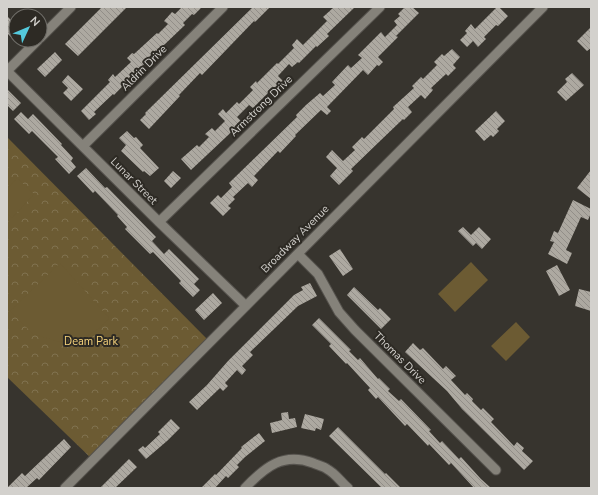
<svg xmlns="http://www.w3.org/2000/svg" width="598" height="495" font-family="'Nunito Sans',sans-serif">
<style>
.park{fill:url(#park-crowns)}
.garden{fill:#6c5b33}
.building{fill:url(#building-back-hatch)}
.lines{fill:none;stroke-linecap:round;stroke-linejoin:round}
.street-casing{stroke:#55524d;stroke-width:11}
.street{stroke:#85827a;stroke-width:9}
.labels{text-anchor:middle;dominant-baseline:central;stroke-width:4;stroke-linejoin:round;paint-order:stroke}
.street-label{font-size:11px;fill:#d3d1cd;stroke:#2d2a24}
.park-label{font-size:11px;fill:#f5d27b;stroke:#2d2a24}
</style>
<defs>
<pattern id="park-crowns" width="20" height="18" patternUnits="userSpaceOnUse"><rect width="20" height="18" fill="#6c5b33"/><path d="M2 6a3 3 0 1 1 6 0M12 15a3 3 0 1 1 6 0" fill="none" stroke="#80724f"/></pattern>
<pattern id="building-back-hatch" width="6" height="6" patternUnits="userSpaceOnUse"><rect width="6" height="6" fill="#ada9a1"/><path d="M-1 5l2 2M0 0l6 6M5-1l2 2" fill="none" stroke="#928e88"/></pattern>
</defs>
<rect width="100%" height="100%" fill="#37342e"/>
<path class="park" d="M7,137L210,342L93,460L7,377Z"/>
<path class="garden" d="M17,178L34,194L12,218L7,213V189Z
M471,262L488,280L455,312L438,294Z
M60,263L109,318L101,327L84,338L60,342L33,334L10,311Z
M516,322L530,337L506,361L491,346Z"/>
<path class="building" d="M102,7H127L78,56L65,44Z
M182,7H202L194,15L192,14L183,23L185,25L164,45L157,52L156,50L146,60L147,61L114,95L113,94L94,112L96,114L89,120L81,111L110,82L108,80L113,74L115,77L131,62L127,58L132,53L134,54L157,33L158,34L168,24L164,21L172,12L175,14Z
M253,7H270L255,22L254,21L202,75L200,73L179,95L180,96L149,129L140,120L146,114L145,113Z
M334,7H355L327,34L329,36L317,47L316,46L299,63L298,62L292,67L289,64L278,76L283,81L275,89L274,87L253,108L249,105L237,117L242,122L191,170L181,159L197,145L199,147L209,137L205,134L212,128L215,131L225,121L218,114L223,109L226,113L237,102L239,104L253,90L250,87L256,81L257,83L277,63L278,64L294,48L292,45L297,39L303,45L327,21L323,17Z
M405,7H412L419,13L396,36L398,37L378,57L383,62L379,66L377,65L368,75L363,70L327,107L331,111L327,115L321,110L295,135L296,136L280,153L278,151L254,176L258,180L252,187L248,183L233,197L235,199L228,206L231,208L223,216L210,203L218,195L221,198L232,187L229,183L297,117L296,115L306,105L320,93L323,96L335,85L332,82L348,65L351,68L362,58L358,55L381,32L385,37L397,25L394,21L400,16L398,14Z
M497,7H499L508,16L498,26L496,25L484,37L486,39L478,47L473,41L467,47L460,40L467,33L465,31L471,24L475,29Z
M7,16L16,25V42L7,33Z
M591,27V48L587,51L577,41Z
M452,49L460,57L453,65L456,68L448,76L446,74L431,88L433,90L425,99L421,95L408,107L412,112L404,120L403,119L379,142L351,169L353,171L339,185L330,176L337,168L326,157L332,150L343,161L355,150L352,147L362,137L364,139L394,109L393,107L414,88L412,86L421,77L423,79L437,65L434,62L442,54L444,56Z
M55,52L62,60L45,77L37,69Z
M572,73L584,85L566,101L557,92L567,82L565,79Z
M68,75L83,89L71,101L63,93L68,88L62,82Z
M7,89L21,103L13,111L7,105Z
M496,111L505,121L497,129L499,131L493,137L491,135L484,141L475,131Z
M21,112L28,119L33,114L62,144L61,145L73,158L71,161L76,167L69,174L55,159L58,157L32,131L29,134L14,119Z
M127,131L134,138L136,137L143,145L140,148L159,168L150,176L144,171L143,172L121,151L126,145L119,138Z
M86,168L105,188L107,187L156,237L152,241L164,254L169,249L199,279L194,284L200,290L193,297L179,283L181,281L153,252L150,254L125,229L127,227L117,216L118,215L95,191L93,193L77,176Z
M591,170V199L577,188Z
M173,171L181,178L171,188L164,181Z
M573,200L591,209V213L588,220L581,217L566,250L572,253L567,264L548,254L554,242L550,241L554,231L558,233Z
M463,227L471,235L479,227L491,239L482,249L476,243L473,246L458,231Z
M340,249L353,269L343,276L329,256Z
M557,265L570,290L559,296L546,271Z
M310,283L317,296L298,306L250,352L253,355L242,366L246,370L242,375L237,370L225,383L228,386L223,391L220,388L197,410L189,402L207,385L228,361L294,295L303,290L301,287Z
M354,287L378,310L380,308L391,319L381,329L347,295Z
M579,289L591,292V311L575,306Z
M213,293L222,303L204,320L195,310Z
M319,318L351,350L349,351L358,360L360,358L378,379L379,378L390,389L388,391L399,401L401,399L431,430L429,431L440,443L442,441L459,459L461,457L481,479L491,488H474L451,463L449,465L429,444L428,446L407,424L405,426L378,397L376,399L368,390L370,388L347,363L346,364L329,346L331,344L312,325Z
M413,343L420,350L423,348L443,369L446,366L456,376L451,380L465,395L467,393L473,399L472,401L481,410L483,408L494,419L491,422L514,446L517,442L524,448L522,451L533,461L524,470L462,409L447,391L405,352Z
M288,412L289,419L295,418L297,427L272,433L270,423L282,420L281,413Z
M305,414L324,419L321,430L316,428L315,431L301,428Z
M171,419L180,428L167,441L146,459L138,450L143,446L145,448L160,434L158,432Z
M338,427L385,474L386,473L401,488H382L329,436Z
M259,433L265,441L245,457L237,465L239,467L228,478L226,476L215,488H201L215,474L216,475L242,448L241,447Z
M64,439L71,447L39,480L37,478L26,488H7L22,473L25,476Z
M129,459L137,467L115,488H100Z"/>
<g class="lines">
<defs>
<path id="street" d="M40,38L71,7
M7,71L159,222L246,306
M7,71L38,40
M83,146L223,7
M159,222L380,7
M298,254L318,274L339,312L355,330L496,470
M65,488L543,7
M245,488C265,467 283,452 313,463C317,465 323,466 327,469C335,473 341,482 348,488"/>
</defs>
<use href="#street" class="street-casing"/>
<use href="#street" class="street"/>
</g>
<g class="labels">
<g class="street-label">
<text transform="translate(144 68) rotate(-45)">Aldrin Drive</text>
<text transform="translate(261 106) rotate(-44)">Armstrong Drive</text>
<text transform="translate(134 181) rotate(45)">Lunar Street</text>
<text transform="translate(295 239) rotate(-45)">Broadway Avenue</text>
<text transform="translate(400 358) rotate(45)">Thomas Drive</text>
</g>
<g class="park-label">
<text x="91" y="341">Deam Park</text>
</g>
</g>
<rect width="598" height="495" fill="none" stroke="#d3d1cd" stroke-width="16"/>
<g transform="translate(28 28) rotate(46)"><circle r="19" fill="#2d2a24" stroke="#6f6d68"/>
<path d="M0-3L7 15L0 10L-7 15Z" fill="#54cadd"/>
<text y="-6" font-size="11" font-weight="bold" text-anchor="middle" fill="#d3d1cd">N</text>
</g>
</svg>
